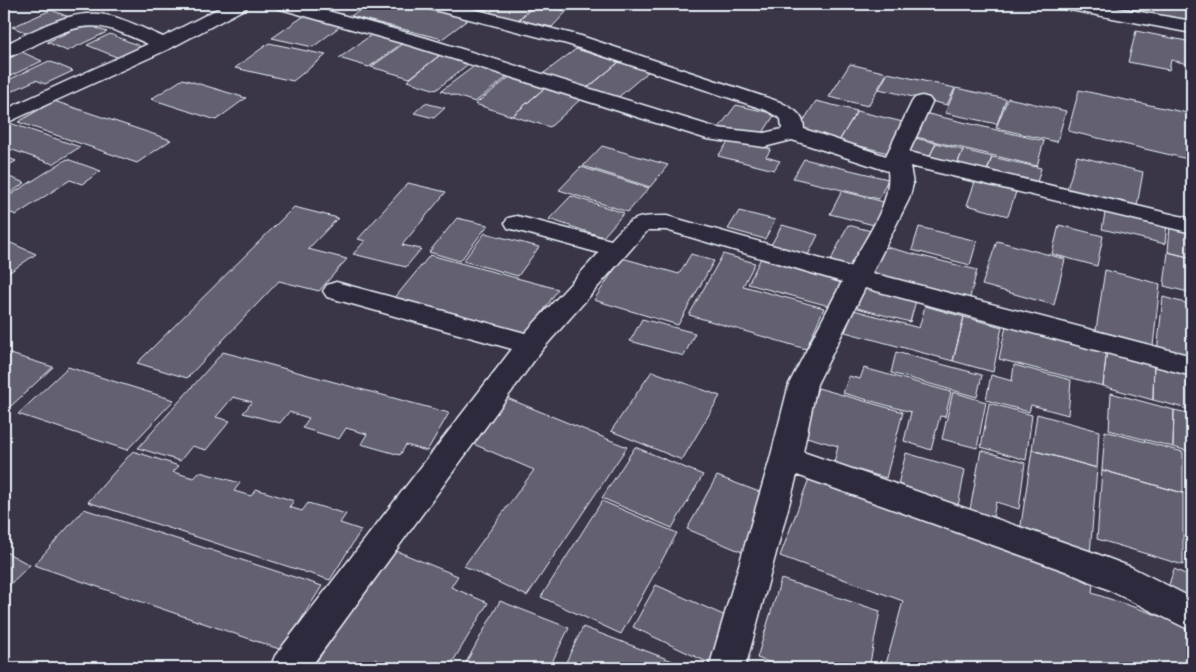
<svg xmlns="http://www.w3.org/2000/svg" width="1196" height="672" font-family="'Comic Neue',sans-serif">
<style>
.building{fill:#636171;stroke:#e8f1f8}
.lines{fill:none;stroke-linecap:round;stroke-linejoin:round}
.street-casing{stroke:#e8f1f8;stroke-width:3}
.street{fill:#2f2a3d;fill-rule:evenodd}
</style>
<rect width="100%" height="100%" fill="#3a3648"/>
<filter id="ink" filterUnits="userSpaceOnUse"><feTurbulence type="fractalNoise" baseFrequency=".02" numOctaves="2"/><feDisplacementMap in="SourceGraphic" scale="10" xChannelSelector="R" yChannelSelector="G"/><feConvolveMatrix kernelMatrix="1 2 1 2 8 2 1 2 1" color-interpolation-filters="sRGB"/></filter>
<g filter="url(#ink)">
<path class="building" d="M369,4H410L470,18L442,39L351,16Z
M453,4H494L487,10Z
M499,4H534L516,22L486,16Z
M1124,4H1192V22L1123,10Z
M535,5L567,11L552,27L519,20Z
M51,10L72,18L32,35L12,27Z
M304,16L343,24L313,47L272,38Z
M86,24L107,32L67,51L47,42Z
M1136,31L1192,42V65L1171,60L1169,70L1128,62Z
M374,33L404,42L369,67L339,58Z
M110,34L142,47L119,58L87,45Z
M406,42L444,52L410,78L371,67Z
M269,43L326,55L293,81L235,68Z
M576,49L619,62L585,90L540,76Z
M22,52L42,61L4,79V61Z
M444,52L473,60L436,90L407,81Z
M49,61L73,71L45,84L36,80L10,92L4,89V82Z
M619,62L649,71L615,100L585,90Z
M477,64L511,74L475,102L441,91Z
M850,64L887,73L868,106L829,97Z
M888,73L955,88L947,105L879,89Z
M511,76L547,86L512,116L475,104Z
M183,79L246,98L216,120L151,99Z
M547,86L583,97L550,127L512,116Z
M956,88L1006,99L997,124L945,113Z
M1079,90L1192,114V160L1068,131Z
M1008,98L1066,111L1057,142L996,128Z
M54,101L171,140L137,163L18,122Z
M816,101L857,111L839,141L797,131Z
M425,103L445,108L434,118L414,113Z
M736,105L775,114L759,139L718,129Z
M857,111L903,122L888,153L839,141Z
M924,113L1044,141L1037,166L912,136Z
M7,122L80,147L53,164L4,147V124Z
M911,137L936,143L928,160L903,153Z
M730,139L771,149L766,157L780,161L774,170L718,156Z
M936,143L963,150L956,167L928,160Z
M602,146L668,165L650,187L583,166Z
M963,150L992,157L986,174L956,167Z
M4,156L16,161L4,168Z
M1077,156L1143,172L1137,206L1067,189Z
M992,157L1041,168L1036,186L986,174Z
M67,159L101,171L82,184L70,180L16,215L4,210V199Z
M804,159L888,179L879,199L793,178Z
M581,167L649,188L628,212L559,190Z
M4,175L25,183L4,197Z
M976,179L1017,189L1008,216L967,205Z
M408,183L446,192L402,245L421,249L406,267L353,254L365,241L358,239Z
M842,191L884,202L874,225L830,214Z
M571,196L624,213L603,237L549,219Z
M294,207L338,218L308,249L347,259L319,291L279,281L187,378L137,363Z
M1106,208L1167,222L1165,244L1102,229Z
M739,211L775,220L765,239L728,229Z
M457,218L488,225L460,261L429,252Z
M782,225L818,235L808,255L771,245Z
M848,225L875,232L858,272L829,264Z
M1059,225L1103,236L1097,266L1052,254Z
M1170,226L1192,231V258L1168,252Z
M919,227L977,241L970,265L912,250Z
M485,233L539,247L518,276L463,261Z
M4,240L36,254L4,276Z
M997,241L1065,259L1054,305L982,285Z
M878,245L977,270L968,305L865,277Z
M1168,252L1192,258V293L1164,286Z
M691,254L714,261L678,325L594,300L622,258L679,274Z
M723,254L755,263L743,286L824,308L806,349L689,315Z
M430,255L558,289L526,337L393,300Z
M762,256L845,277L833,307L748,284Z
M1105,270L1160,284L1153,346L1096,330Z
M865,284L917,297L910,322L857,308Z
M1163,297L1192,305V361L1157,352Z
M925,306L964,317L953,361L845,332L854,310L919,328Z
M964,317L1002,327L993,372L953,361Z
M642,319L695,333L684,356L630,341Z
M1007,321L1107,347L1103,386L999,359Z
M1107,347L1154,359L1153,400L1103,386Z
M4,352L53,367L11,406L4,403Z
M223,352L449,413L427,451L406,445L400,455L361,444L367,434L346,428L339,439L302,428L309,418L289,412L280,423L243,413L252,402L233,397L216,417L230,421L206,450L192,446L180,461L138,448Z
M896,352L982,375L977,397L891,373Z
M1154,359L1192,369V410L1153,400Z
M1014,365L1071,380L1068,415L1031,405L1029,412L986,400L991,375L1012,381Z
M68,367L174,400L127,450L18,414Z
M864,368L951,392L945,417L940,416L931,450L904,441L911,412L843,393L849,376L860,379Z
M652,371L720,396L682,460L611,431Z
M818,388L903,412L886,478L834,463L838,446L803,436Z
M953,392L986,402L977,448L942,439Z
M1111,393L1174,410L1173,447L1109,430Z
M507,398L627,447L527,596L464,566L534,470L471,443Z
M989,403L1032,415L1026,460L981,447Z
M1174,410L1192,414V452L1173,447Z
M1037,414L1099,431L1097,468L1032,450Z
M1105,431L1183,452V493L1102,470Z
M635,447L703,475L672,528L602,498Z
M981,450L1025,463L1019,509L996,502L992,522L969,515Z
M1032,450L1097,468L1090,554L1020,532Z
M133,451L179,466L173,472L194,478L200,472L240,483L234,491L251,496L256,489L294,501L289,507L302,511L308,503L346,514L340,523L361,530L330,580L88,502Z
M906,453L965,470L958,506L897,488Z
M1102,470L1183,493V565L1097,539Z
M717,476L770,496L742,552L687,529Z
M810,476L1094,572L1092,593L1187,625V647L1192,649V668H885L903,601L780,556Z
M602,501L677,533L621,634L541,597Z
M84,509L322,586L282,650L34,565Z
M394,550L458,576L451,587L488,603L449,668H394L375,659L368,668H312Z
M4,551L30,565L4,590Z
M1174,569L1192,577V610L1165,597Z
M781,579L880,611L869,668H787L757,658Z
M656,585L730,618L709,663L633,627Z
M500,601L569,628L549,668H463Z
M583,627L691,668H563Z"/>
<g class="lines">
<defs>
<path id="street" d="M227,4H249L246,8L171,48L4,124V110L148,44C103,24 90,18 43,41C30,47 18,54 4,58V45C34,31 71,8 106,15C126,19 144,29 163,37Z
M274,4H302L426,38L717,128L764,133L782,129L781,119L766,110L567,44L426,8L423,4H453L581,36L780,102C793,109 804,114 804,129L886,156L912,102L915,98L922,96L929,98L932,102L909,152L1192,219V233L910,166L913,184L909,199L872,273L1192,356V376L865,288L817,384L803,452L1089,551L1131,567L1192,598V631L1107,589L1065,571L797,475L745,668H709L770,459L789,384L842,282L666,230H648L541,351L310,668H270L275,656L512,349L327,297L323,291L327,285L336,282L525,333L599,253L508,228L505,223L508,218L517,216L611,240C632,217 635,216 667,216L850,267C865,239 892,204 888,171L792,140L764,147L707,139L412,46L277,8Z
M1056,4H1094L1192,21V33L1065,9L1059,8Z"/>
</defs>
<use href="#street" class="street-casing"/>
<use href="#street" class="street"/>
</g>
</g>
<rect width="1196" height="672" fill="none" stroke="#2f2a3d" stroke-width="20"/>
<rect x="10" y="10" width="1176" height="652" fill="none" stroke="#e8f1f8" stroke-width="2" filter="url(#ink)"/>
</svg>
